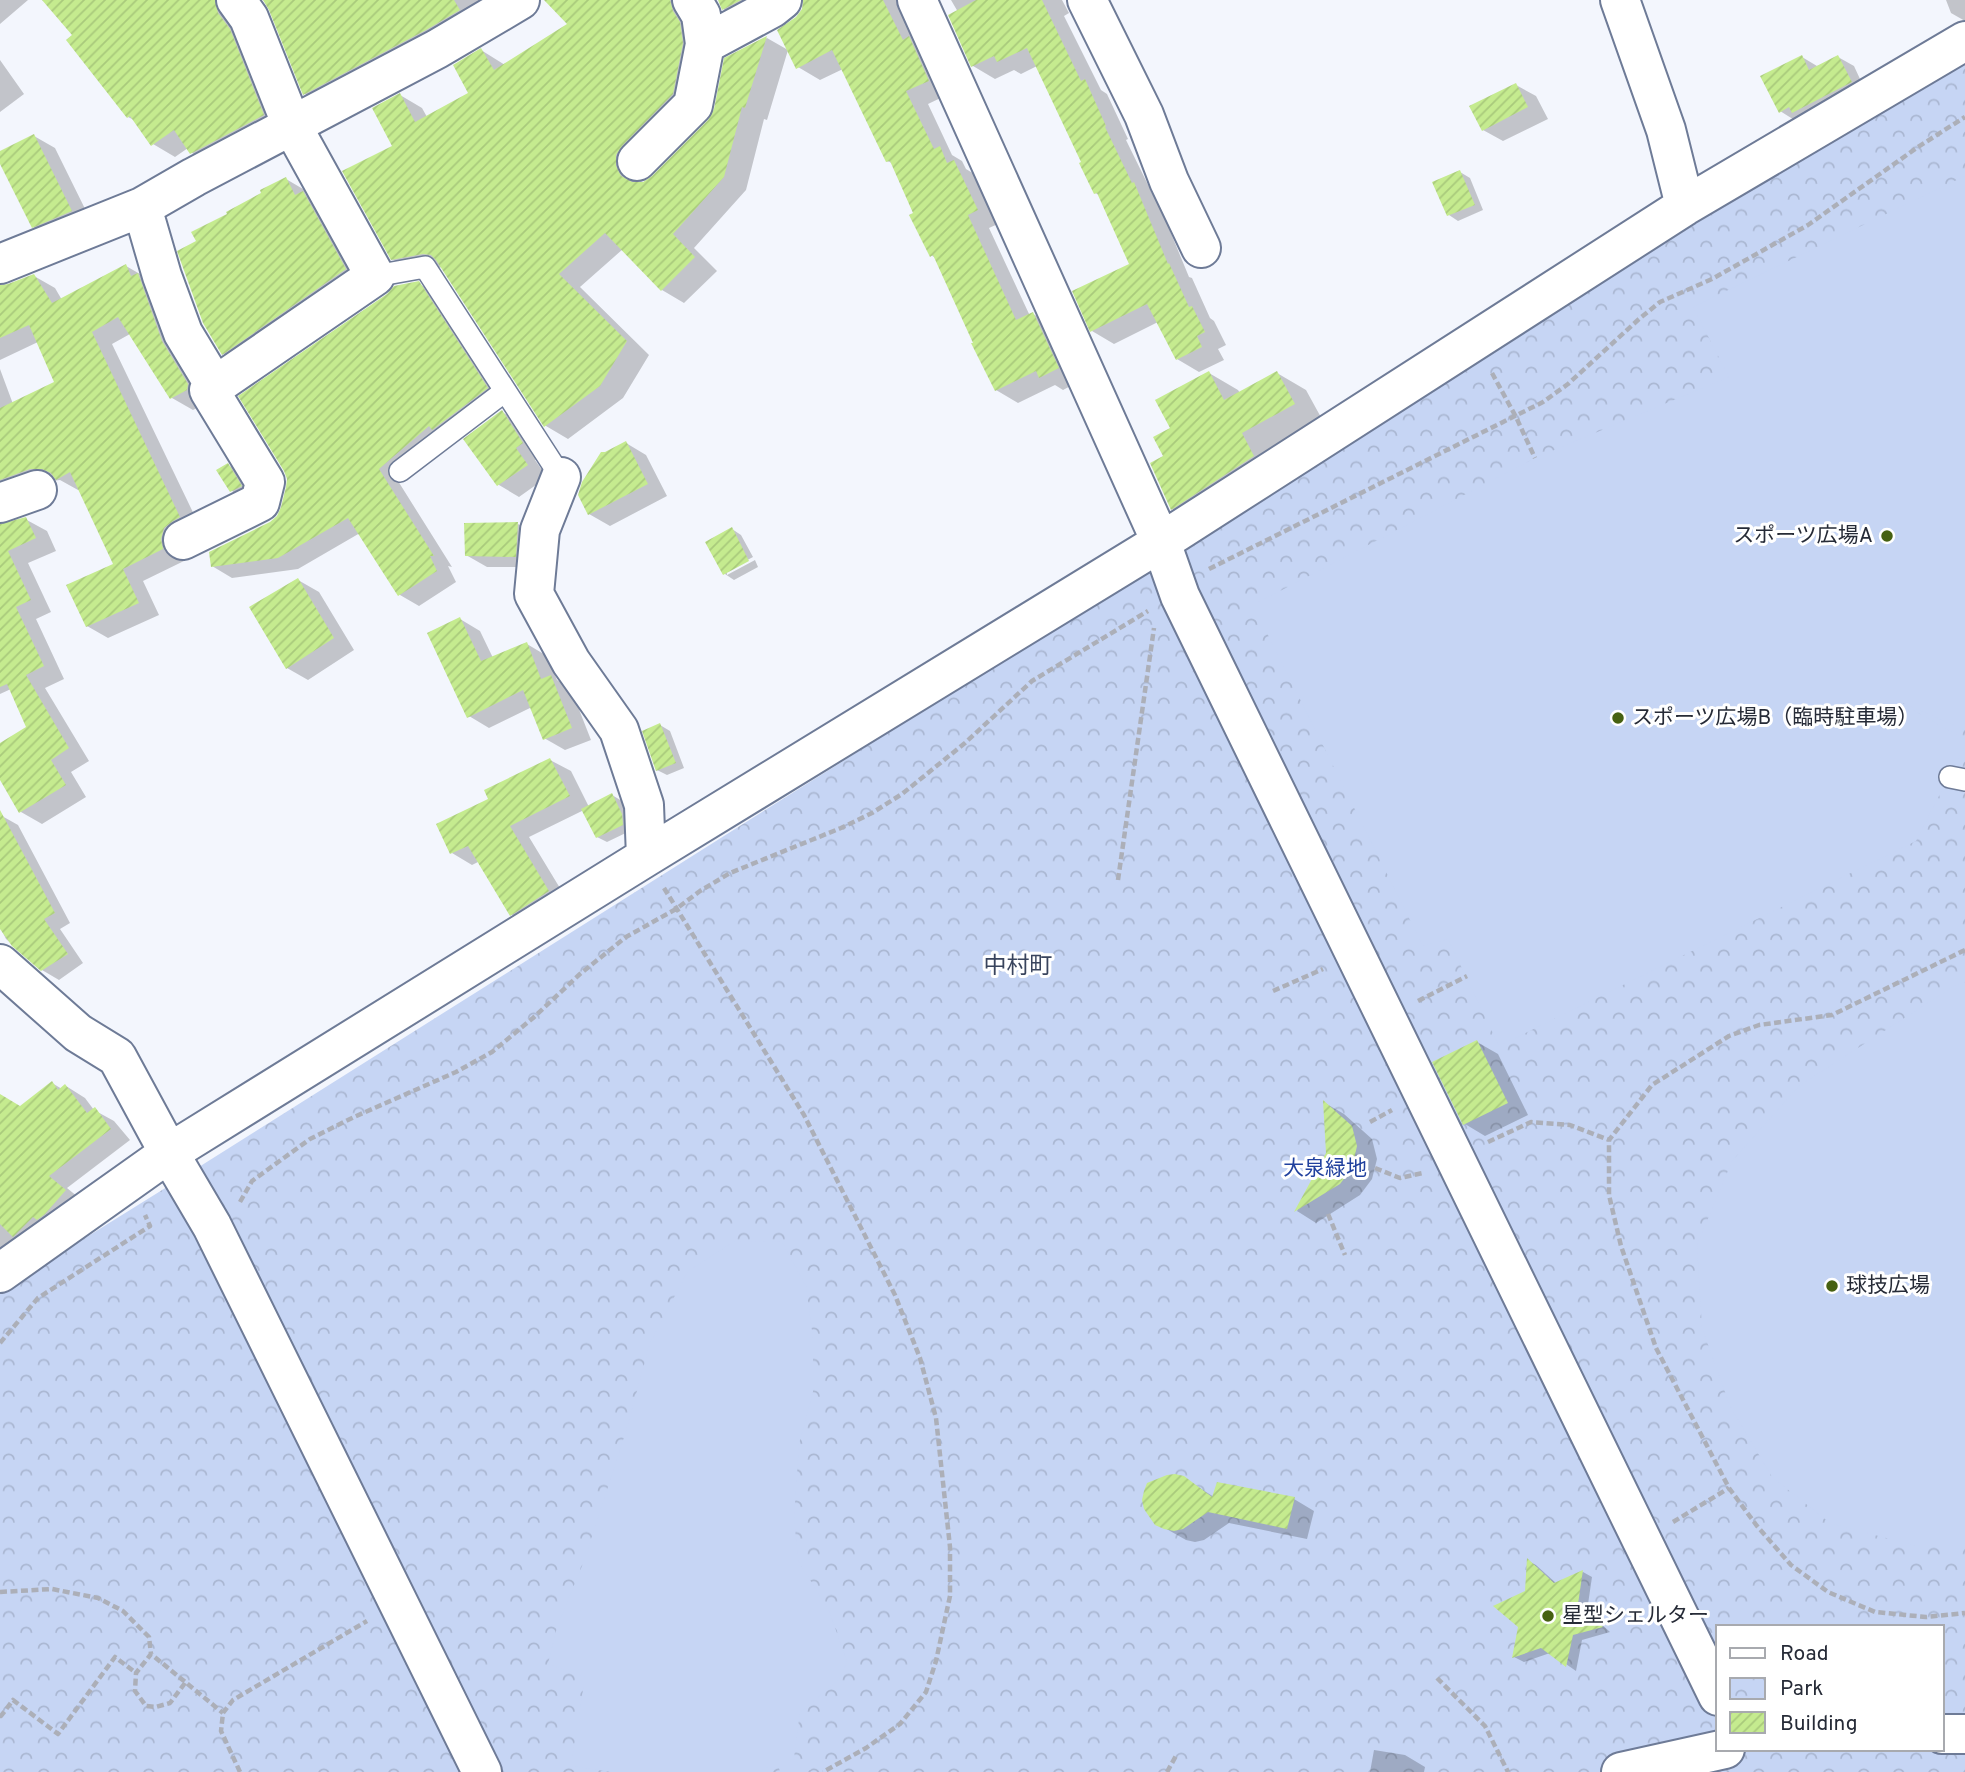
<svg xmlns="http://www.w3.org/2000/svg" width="1965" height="1772" font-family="Overpass,'Noto Sans JP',sans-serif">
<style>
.park{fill:url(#park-crowns);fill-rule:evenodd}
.pitch{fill:#c6d5f4}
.shadow{fill:#0003}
.building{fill:url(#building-hatch)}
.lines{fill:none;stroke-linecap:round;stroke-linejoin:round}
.lane-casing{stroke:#6e7b97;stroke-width:24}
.street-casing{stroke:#6e7b97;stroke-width:42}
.path{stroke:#acafb8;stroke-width:4.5;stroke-dasharray:7 3.5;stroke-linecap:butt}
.lane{stroke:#fff;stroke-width:21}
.street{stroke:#fff;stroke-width:38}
.poi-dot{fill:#466111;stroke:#fff;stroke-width:2.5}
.labels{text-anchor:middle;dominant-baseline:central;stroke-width:6;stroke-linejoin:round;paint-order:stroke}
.poi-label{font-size:21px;fill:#262b37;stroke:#fff;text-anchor:start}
.park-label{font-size:21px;fill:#21419e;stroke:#fff}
.neighbourhood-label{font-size:23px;fill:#39445d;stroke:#fff}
</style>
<defs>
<pattern id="park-crowns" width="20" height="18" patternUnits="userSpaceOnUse" patternTransform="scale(1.75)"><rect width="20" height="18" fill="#c6d5f4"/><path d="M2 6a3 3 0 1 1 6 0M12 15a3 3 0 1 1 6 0" fill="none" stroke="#aab7d2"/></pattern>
<pattern id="building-hatch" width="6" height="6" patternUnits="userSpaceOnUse" patternTransform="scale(1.75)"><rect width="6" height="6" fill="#c5eb8f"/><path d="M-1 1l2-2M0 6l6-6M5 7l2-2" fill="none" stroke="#a9ca7c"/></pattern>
</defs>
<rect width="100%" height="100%" fill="#f3f6fd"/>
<path class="park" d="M1965,54V1772H0V1291L183,1177ZM1718,1627H1942V1749H1718Z"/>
<path class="pitch" d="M1965,176V730L1898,701L1965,740V745L1916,841L1499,1046L1448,939L1423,946L1253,605L1535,458L1729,377L1693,307Z
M1965,982V1539L1916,1546L1830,1523L1772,1477L1730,1406L1702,1328L1697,1245L1732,1161L1799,1086L1951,988Z
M735,1241L782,1242L806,1286L813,1338V1392L799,1444L794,1518L798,1560L830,1613L847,1662L839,1680L800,1712L794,1758L801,1769H812L804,1772H780L779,1768L766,1767L757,1772H611L571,1766L585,1677L548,1664L557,1627L584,1561L626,1431L650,1343L688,1271Z"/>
<path class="shadow" d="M0,0H28L0,24Z
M45,0H242L286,128L214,166L192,153L188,148L175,157L153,144L136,121L128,117L74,35Z
M265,0H521L327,106L305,94Z
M609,0H697L705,57L638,168L639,184L654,178L710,122L716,110L726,60L767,38L788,50L767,120L764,119L746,190L694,248L717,271L684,303L662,290L623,249L580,287L649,355L623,398L568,439L546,426L443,267L415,272L392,259L395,147L400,95L422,108L427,117L471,94L481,50L505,65Z
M719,0H776L746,22L723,9Z
M805,0H898L951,93L928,104L952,155L962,161L966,169L976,175L1000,223L989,228L1030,316L1033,314L1056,327L1080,381L1063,390L1055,385L1018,403L996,390L937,259L931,255L893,164L888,161L843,69L820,80L798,67L797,18L804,9Z
M951,0H1062L1069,13L1064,16L1101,90L1107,94L1128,139L1126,140L1153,195L1156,197L1189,277L1192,278L1210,318L1214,321L1226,345L1218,349L1224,360L1199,372L1177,359L1158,322L1114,344L1092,331L1131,264L1100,195L1095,193L1084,163L1037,66L1021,74L1014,70L995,79L973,66L958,12Z
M1946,0H1965V21L1951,13Z
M1802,57L1817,66L1838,57L1854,66L1866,92L1796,121L1780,111Z
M0,60L24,94L0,112Z
M1516,85L1536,96L1548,119L1503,141L1483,130Z
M34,136L55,148L92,223L53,238L33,227L0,160V153Z
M1460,172L1470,178L1483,210L1458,221L1449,215Z
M286,179L303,189L306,195L320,203L363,279L240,363L223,353L198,241L229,214Z
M126,266L147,278L208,402L193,410L172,398L130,334L112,344L201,529L182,552L184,561L143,581L159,615L108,638L87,626L115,565L80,489L78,490L60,480L52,481L0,510V369L13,404L56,383L38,342L0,360V282L1,287L34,276L55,288L62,300Z
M418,283L438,295L506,399L398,481L452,567L448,566L456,582L419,606L400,595L360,533L298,569L232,578L212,566L278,517Z
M1209,373L1238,390L1240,393L1277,373L1306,390L1323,421L1201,525L1172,509L1165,457L1172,429Z
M502,412L522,424L543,455L535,460L547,477L519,497L499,485L466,440Z
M626,443L646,455L667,496L610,526L589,514Z
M228,465L237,470L250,492L241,497L232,491Z
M25,519L47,531L56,551L28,563L51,612L36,619L64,679L45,688L89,761L71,772L86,797L42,824L21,812L0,777V745L28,727L11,689L0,694V521V524Z
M518,524L538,536L536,567H487L466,555Z
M732,529L741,535L753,557L727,571V575L755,560L758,567L734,580L725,574L707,543Z
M298,580L319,592L354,650L308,680L287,668Z
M460,619L480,631L493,658L527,644L547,656L557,680L571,689L591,740L565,750L544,738L532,707L489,728L469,716Z
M660,725L670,731L684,768L667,775L657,770Z
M550,760L571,771L589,807L612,795L622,801L632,820V830L607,842L597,837L584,810L529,837L569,903L532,926L511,914L480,861L472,865L452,853L491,800Z
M2,816L18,825L70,923L60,929L83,963L59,980L42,970L6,939L0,927V817Z
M1477,1042L1498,1054L1528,1115L1485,1136L1465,1124Z
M52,1083L62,1089L66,1086L85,1098L94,1110L114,1121L130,1140L67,1188L84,1202L0,1264V1096L20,1108Z
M1325,1103L1344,1114L1372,1139L1377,1159L1372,1179L1360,1195L1316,1223L1297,1211L1328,1153Z
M1184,1478L1214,1497L1294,1499L1314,1511L1307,1539L1229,1523L1204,1540L1195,1542L1186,1540L1156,1523Z
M1528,1561L1536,1565L1557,1584L1583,1572L1592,1577L1587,1611L1610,1632L1582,1640L1576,1671L1550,1653L1524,1662L1514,1657L1526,1592Z
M1374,1750L1405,1755L1425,1767L1424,1772H1370Z"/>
<path class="building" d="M42,0H215L218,13L230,29L264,115L190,154L174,130L151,146L130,116L127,118L66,40L72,35Z
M263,0H454L460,10L426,30L303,95L269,10Z
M544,0H670L673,11L680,22L683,43L673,94L622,146L616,155V166L621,176L632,182H643L652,176L708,120L714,109L724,58L767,36L745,108L742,107L724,177L673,234L695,257L661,291L605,233L559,274L627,341L600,386L544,427L436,260L431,255L423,254L391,260L342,171L392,146L372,108L400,93L415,122L468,93L453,65L481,48L494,70L567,24Z
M718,0H741L722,10Z
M803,0H883L903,40L909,36L929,81L906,91L934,149L940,146L947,163L954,160L978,210L968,215L1016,320L1033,312L1059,368L1039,378L1036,371L995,391L971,343H973L933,255L930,257L909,215L913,213L890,161L886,162L832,50L796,69L777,30L796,17L802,9Z
M976,0H1042L1081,81L1085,79L1106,126L1105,127L1132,183L1134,182L1168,264L1169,263L1189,307L1192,306L1205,332L1197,336L1202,347L1176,360L1147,304L1090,332L1072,291L1129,264L1097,193L1094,194L1079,163L1081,162L1027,48L997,62L994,56L971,67L948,15Z
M1802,55L1809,70L1838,55L1852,82L1792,113L1789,107L1779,113L1760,76Z
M1516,83L1528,107L1482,131L1469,106Z
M34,134L72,211L32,228L0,164V151Z
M1460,170L1475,205L1447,216L1432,182Z
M286,177L295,195L303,191L346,269L222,355L203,323L177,251L196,241L191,232L227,214L226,212L261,193L260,190Z
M126,264L131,276L138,273L162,341L188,384L187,390L170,399L118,317L92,332L180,517L173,521L164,528L161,539L163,549L123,569L139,603L86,627L66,585L113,564L70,472L56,480L51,473L42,469H30L0,480V408L54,382L29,325L0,338V285L8,284L34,274L52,303Z
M419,281L488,388L432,430L429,426L379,469L434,556H430L437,571L398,596L348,518L278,558L211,567L209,552L270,522L277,516L281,507L286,487L287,479L284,471L238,396L387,294L394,286Z
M1209,371L1224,400L1277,371L1295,404L1242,433L1254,456L1171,510L1150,463L1163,456L1153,437L1170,428L1155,400Z
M502,410L523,443L516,448L528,465L497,486L463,439Z
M626,441L648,484L588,515L578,495L582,482L601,452H605Z
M228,463L242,486L230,492L216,470Z
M26,517L36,538L8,551L31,600L16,607L44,666L26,675L69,748L51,760L66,785L19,813L0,780V743L26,727L7,684L0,687V524Z
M518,522L516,557L465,556L464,523Z
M732,527L749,561L723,575L705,542Z
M298,578L334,638L286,669L249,607Z
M460,617L481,661L527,642L541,679L551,675L572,728L543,740L523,690L467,718L427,633Z
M660,723L676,763L656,771L642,731Z
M550,758L570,796L510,826L549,891L510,916L468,846L450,854L436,824L488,799L484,790Z
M612,793L622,814L623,825L596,838L581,809Z
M0,810L55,913L44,919L68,954L41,971L12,946L0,929Z
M1477,1040L1508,1103L1463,1125L1432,1062Z
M52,1081L58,1090L65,1084L87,1113L95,1107L111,1129L49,1176L66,1190L45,1214L37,1220L33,1217L13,1237L0,1224V1094L20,1106Z
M1323,1100L1352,1126L1357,1146L1352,1168L1340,1184L1294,1212L1326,1153Z
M1175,1474L1184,1476L1212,1497L1217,1482L1295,1497L1287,1529L1208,1512L1183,1529L1174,1531L1164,1529L1155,1525L1144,1509L1142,1500L1144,1491L1147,1483L1167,1475Z
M1527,1558L1554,1583L1583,1570L1578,1604L1603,1627L1573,1635L1566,1667L1541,1648L1512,1658L1518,1627L1493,1606L1525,1591Z"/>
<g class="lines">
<defs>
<path id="lane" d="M375,276L425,267L561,477
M400,471L505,391
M1950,777L1965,780"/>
<path id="street" d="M692,0L701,15L705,44
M917,0L1161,542L1180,596L1718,1696
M1087,0L1144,115L1169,181L1201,248
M1620,0L1666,130L1685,206
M637,161L693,105L705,44L772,8L782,0
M142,207L162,276L183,333L215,386
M0,264L142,207L194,177L437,49L520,0
M561,477L540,530L534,594L571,662L619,730L644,805L646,857
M0,503L37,490
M183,540L260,502L265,482L209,390L375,276L292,126L249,18L236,0
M0,964L78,1033L117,1057L169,1153L212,1226L482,1772
M0,1273L169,1153L646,857L1161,542L1685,206L1965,41
M1942,1734H1965
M1621,1772L1725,1749"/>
</defs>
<use href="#lane" class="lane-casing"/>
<use href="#street" class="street-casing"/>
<path class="path" d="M1492,373L1516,417L1535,458
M1209,569L1543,402L1568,384L1639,319L1660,302L1712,279L1808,225L1918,147L1965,117
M1118,880L1154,628
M664,888L804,1115L895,1295L920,1358L936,1418L950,1547V1596L936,1661L926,1692L900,1724L866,1748L823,1772
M1965,950L1832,1015L1759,1025L1729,1036L1652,1085L1609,1140V1195L1621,1246L1656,1348L1729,1488L1757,1526L1791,1565L1828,1592L1875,1612L1926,1617L1965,1613
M1273,991L1323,969
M1418,1001L1467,976
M1370,1122L1392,1110
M1488,1142L1531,1122L1570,1125L1609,1140
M1375,1168L1400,1178L1423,1173
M240,1202L252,1181L310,1139L354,1117L456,1072L492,1052L533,1018L580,974L626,937L676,909L700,891L730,873L841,828L872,813L902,794L965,743L1032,681L1148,611
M1328,1214L1345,1255
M0,1343L38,1298L150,1226L145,1215
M1673,1522L1729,1488
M0,1592L52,1589L98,1598L123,1611L149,1637L151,1654
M1437,1678L1485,1726L1508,1772
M185,1683L170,1703L156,1707L146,1706L135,1691L136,1673L151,1654L223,1713
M0,1715L1,1716L13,1700L58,1734L115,1657L136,1673
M240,1772L221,1731L223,1713L233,1700L367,1621
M1167,1772L1177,1754"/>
<use href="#lane" class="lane"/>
<use href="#street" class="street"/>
</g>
<g class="poi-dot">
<circle cx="1887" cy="536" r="7"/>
<circle cx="1618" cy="718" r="7"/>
<circle cx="1832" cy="1286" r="7"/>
<circle cx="1548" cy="1616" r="7"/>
</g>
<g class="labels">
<g class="poi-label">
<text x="1873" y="536" text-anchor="end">スポーツ広場A</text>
<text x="1632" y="718">スポーツ広場B（臨時駐車場）</text>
<text x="1846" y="1286">球技広場</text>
<text x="1562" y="1616">星型シェルター</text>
</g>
<g class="park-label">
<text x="1325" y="1169">大泉緑地</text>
</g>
<g class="neighbourhood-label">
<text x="1018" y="967">中村町</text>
</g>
</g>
<rect x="1716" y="1625" width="228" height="126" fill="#ffffff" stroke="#a8aaaf" stroke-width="2"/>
<rect x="1730" y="1648" width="35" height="10" fill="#ffffff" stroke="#a8aaaf" stroke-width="2"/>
<text x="1780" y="1660" font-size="21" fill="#262b37">Road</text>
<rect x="1730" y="1678" width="35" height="21" fill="url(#park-crowns)" stroke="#a8aaaf" stroke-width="2"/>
<text x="1780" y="1695" font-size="21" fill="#262b37">Park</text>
<rect x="1730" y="1712" width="35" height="21" fill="url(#building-hatch)" stroke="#a8aaaf" stroke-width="2"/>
<text x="1780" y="1730" font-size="21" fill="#262b37">Building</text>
</svg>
